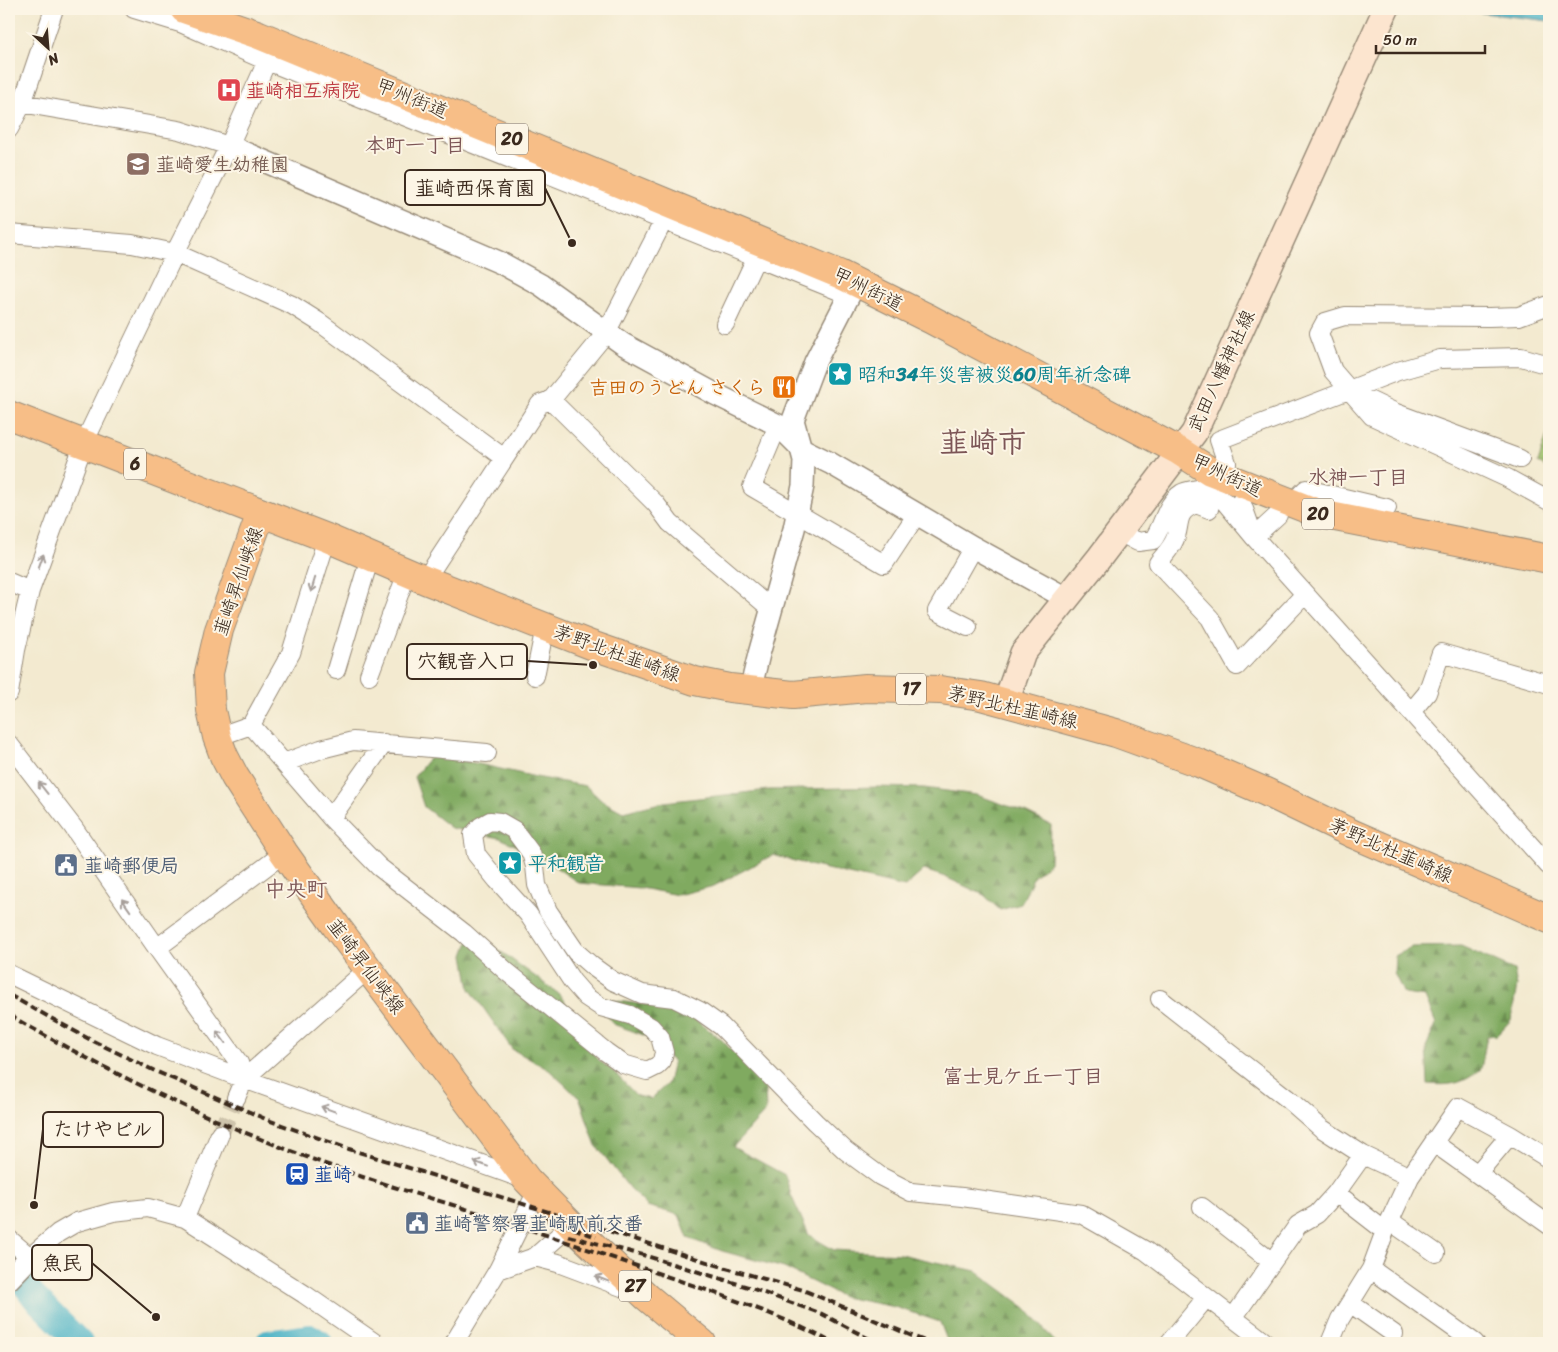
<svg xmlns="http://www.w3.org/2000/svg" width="1558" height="1352" font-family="Sriracha,'Klee One',sans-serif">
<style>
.forest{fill:url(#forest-firs);stroke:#5e6a40}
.park{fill:url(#park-dots);stroke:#6e7746}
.water{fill:url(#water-ripples);stroke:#426e72}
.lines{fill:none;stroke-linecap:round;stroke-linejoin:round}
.river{stroke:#48b2c6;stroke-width:26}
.minor-tunnel{stroke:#cec4ac;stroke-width:18;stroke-dasharray:18 9;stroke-linecap:butt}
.minor-casing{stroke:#978a77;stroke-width:20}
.tertiary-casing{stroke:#978a77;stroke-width:24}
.secondary-casing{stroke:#978a77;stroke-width:28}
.primary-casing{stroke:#978a77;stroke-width:30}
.trunk-casing{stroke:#978a77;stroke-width:30}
.minor{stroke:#fff;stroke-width:18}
.tertiary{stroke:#fff;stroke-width:21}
.secondary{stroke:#fce5cf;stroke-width:25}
.primary{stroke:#f7be87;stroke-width:28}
.trunk{stroke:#f7be87;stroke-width:28}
.rail{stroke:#3b2a1e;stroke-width:4;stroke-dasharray:8 4;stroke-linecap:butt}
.oneway{stroke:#a79f9a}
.labels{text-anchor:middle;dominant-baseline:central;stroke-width:4;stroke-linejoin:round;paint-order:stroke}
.shield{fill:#fcf5e5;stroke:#75675a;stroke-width:1}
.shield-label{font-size:18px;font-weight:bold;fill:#3b2a1e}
.health-label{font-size:19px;font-weight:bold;fill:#be3a42;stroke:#fcf5e5;text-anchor:start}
.street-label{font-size:19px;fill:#3b2a1e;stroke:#fcf5e5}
.education-label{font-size:19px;font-weight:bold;fill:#785e54;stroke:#fcf5e5;text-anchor:start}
.culture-label{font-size:19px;font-weight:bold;fill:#0d838f;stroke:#fcf5e5;text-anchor:start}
.food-label{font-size:19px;font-weight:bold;fill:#c56008;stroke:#fcf5e5;text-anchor:end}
.service-label{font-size:19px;font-weight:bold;fill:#4e5e75;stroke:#fcf5e5;text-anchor:start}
.transit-label{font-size:19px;font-weight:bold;fill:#164399;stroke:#fcf5e5;text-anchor:start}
.neighbourhood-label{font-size:20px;font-weight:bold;fill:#7c5556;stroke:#fcf5e5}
.quarter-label{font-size:21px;font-weight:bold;fill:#7c5556;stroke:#fcf5e5}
.town-label{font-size:29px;font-weight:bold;fill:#7c5556;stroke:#fcf5e5}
.leader{fill:none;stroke:#3b2a1e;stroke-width:2}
.callout-dot{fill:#3b2a1e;stroke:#fcf5e5;stroke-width:2}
.callout{fill:#fcf5e5;stroke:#3b2a1e;stroke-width:2}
.callout-label{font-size:20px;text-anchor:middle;font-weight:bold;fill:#3b2a1e}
</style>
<defs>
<pattern id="forest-firs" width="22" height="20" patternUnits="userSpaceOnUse" patternTransform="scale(1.25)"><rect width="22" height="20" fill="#80aa61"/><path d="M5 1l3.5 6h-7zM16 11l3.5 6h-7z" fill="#6a8b4f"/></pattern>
<pattern id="park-dots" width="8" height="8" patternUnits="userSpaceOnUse" patternTransform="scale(1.25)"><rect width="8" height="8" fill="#a0c46e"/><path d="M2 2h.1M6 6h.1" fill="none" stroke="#849f5a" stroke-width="1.8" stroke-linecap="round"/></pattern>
<pattern id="water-ripples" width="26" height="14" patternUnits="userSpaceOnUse" patternTransform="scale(1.25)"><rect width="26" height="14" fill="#48b2c6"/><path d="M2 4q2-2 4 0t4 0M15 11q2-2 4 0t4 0" fill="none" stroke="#3d91a0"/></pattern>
</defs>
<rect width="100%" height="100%" fill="#fcf5e5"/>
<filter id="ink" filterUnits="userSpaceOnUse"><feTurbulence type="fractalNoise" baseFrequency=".02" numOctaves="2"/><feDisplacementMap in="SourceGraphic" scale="10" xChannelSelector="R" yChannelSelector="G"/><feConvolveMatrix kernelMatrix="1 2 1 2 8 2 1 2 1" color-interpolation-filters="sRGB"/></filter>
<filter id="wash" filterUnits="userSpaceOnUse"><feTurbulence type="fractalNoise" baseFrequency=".0096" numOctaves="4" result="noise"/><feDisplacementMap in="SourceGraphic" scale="20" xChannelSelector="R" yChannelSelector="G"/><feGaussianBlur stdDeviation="1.12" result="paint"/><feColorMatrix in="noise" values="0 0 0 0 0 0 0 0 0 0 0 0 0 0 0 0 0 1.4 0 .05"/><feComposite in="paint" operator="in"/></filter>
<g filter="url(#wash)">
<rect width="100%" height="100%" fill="#f3ead0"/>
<path class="forest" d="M431,756L474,763L536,777L586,786L601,800L623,812L664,802L768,790L876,787L924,788L977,795L1025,812L1051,825L1050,863L1034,876L1021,904L1000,910L984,895L945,877L924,870L905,887L809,865L773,855L714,886L678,895L640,888L579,883L542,858L500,838L451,828L424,807L414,777Z
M473,931L559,994L581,1024L595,1057L613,1071L637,1096L651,1099L668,1083L673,1062L646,1036L613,1024L597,998L683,1010L722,1040L765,1087L766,1111L733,1147L785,1175L791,1195L809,1235L834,1250L900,1254L976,1271L1026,1308L1056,1343H948L940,1322L895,1307L843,1297L784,1268L722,1251L688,1238L679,1215L647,1206L630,1189L595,1144L580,1099L549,1070L512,1049L470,989L464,955Z
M1461,946L1514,970L1517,986L1511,1020L1497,1035L1487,1036L1481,1069C1463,1084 1451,1086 1428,1084L1426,1047L1436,1024L1425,997L1404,994L1394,973L1395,956L1411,947Z"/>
<path class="park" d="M1549,429V469L1538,463Z"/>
<path class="water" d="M1449,9H1549V21L1451,9Z"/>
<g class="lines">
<path class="river" d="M9,1263L35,1298L80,1343
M268,1343L311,1337L320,1343"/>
</g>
</g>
<g filter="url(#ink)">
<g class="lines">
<path class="minor-tunnel" d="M220,1134L236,1098"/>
<defs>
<path id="minor" d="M134,9L183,24L267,61L849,295
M9,101L179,130L229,146
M9,129L22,104L54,9
M9,234L132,244L175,253L292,305L319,322L504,458
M1549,305L1519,316L1489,317L1345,316L1325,322L1319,333L1333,371L1372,416L1507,478L1549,501
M725,324L756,258
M1356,394L1396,413L1520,459
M551,400L656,504L670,523L771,609
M778,425L752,487L884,564L917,514
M1227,463L1219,440L1398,371L1440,359L1521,357L1549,365
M1301,494L1306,489L1387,508
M1241,501L1254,537L1278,515
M1209,509L1196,504C1172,513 1183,526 1173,543C1169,550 1163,557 1158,563L1210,618L1237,666L1305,594
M1119,532L1138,542L1153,540C1164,525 1165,504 1182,493C1187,490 1195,490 1201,488L1225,502L1254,537L1549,866
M425,580L540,404L551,400L606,333L664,220
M9,582L30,591
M968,627L937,611L973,547
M336,670L370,557
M369,675L407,573
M535,676L545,627
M9,693L16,650L30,591L84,443L175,253L229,146L267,61
M1411,712L1427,693L1441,653L1549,684
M251,725L291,653L327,538
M217,737L251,725L331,818L379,867L464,933L506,971L606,1052L623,1064L647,1071L657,1066L662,1061L664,1052L660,1037L651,1027L630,1015L601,1007L586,997L572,981L528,914L497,880L476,854L473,835L481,826L490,821L500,822L514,830L531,853L535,866L537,885L548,911L576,952L592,966L613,981L642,994L674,998L700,1011L721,1026L815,1122L846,1151L880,1176L911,1192L962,1197L1081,1214L1146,1251L1266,1343
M9,744L73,827L157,948L239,1063L244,1079
M284,763L321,749L353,741L487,753
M331,818L384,743
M157,948L284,853
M9,974L157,1046L244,1079L526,1180
M1160,999L1288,1099L1321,1128L1363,1155L1410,1177
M236,1098L244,1079L368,969
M1434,1143L1549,1225
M1478,1173L1510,1135
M1336,1193L1385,1231
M1202,1207L1272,1262
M185,1218L220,1134
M1390,1221L1436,1253
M9,1239L30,1257L58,1233L77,1222L113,1212L148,1208L185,1218L304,1294L375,1343
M535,1257L558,1263L635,1292
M1371,1269L1475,1343
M498,1270L535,1257L571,1225
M1350,1303L1394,1334
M1233,1318L1298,1225L1317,1214L1336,1193L1363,1155
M454,1343L498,1270L537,1191
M1169,1343L1206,1298
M1330,1343L1340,1319L1371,1269L1385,1231L1410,1177L1458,1107L1510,1135L1549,1159"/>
<path id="tertiary" d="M229,146L501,263L541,285L623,344L715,394L778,425L802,449L830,463L973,547L1066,598
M750,691L759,654L794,529L803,486L804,460L793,420L815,362L856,282
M9,1279L30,1257"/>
<path id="secondary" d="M1006,702L1023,653L1100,557L1194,433L1386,9"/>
<path id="primary" d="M9,415L327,538L425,580L591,645L695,681L730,688L793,695L866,688L940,690L981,696L1116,733L1199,763L1266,792L1353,834L1549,919
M261,513L219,630L209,673L211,710L217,737L224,756L235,777L284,853L336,926L527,1180L571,1225L647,1297L702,1343"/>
<path id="trunk" d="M184,9L259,35L839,274L930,319L1179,451L1210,471L1320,514L1549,559"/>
</defs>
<use href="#minor" class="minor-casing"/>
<use href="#tertiary" class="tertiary-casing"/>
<use href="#secondary" class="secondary-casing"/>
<use href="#primary" class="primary-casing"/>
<use href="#trunk" class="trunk-casing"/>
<use href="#minor" class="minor"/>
<use href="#tertiary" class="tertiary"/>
<use href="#secondary" class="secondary"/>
<use href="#primary" class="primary"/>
<use href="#trunk" class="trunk"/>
<path class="rail" d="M9,995L89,1039L155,1071L268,1120L349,1149L726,1268L803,1290L929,1343
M9,1015C116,1077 228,1130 345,1171C391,1187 438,1200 485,1215C545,1234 604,1255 663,1275C721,1295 779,1314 833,1343
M540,1215L596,1237
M568,1236L643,1255L748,1287L822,1314L877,1343"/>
</g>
<defs><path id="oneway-shaft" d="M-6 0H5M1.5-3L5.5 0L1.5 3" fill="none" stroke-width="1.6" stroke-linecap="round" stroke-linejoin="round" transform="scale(1.25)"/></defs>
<g class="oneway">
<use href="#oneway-shaft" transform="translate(41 561) rotate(-70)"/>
<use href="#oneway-shaft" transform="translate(313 585) rotate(107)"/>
<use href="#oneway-shaft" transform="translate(43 788) rotate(-128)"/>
<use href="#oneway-shaft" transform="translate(126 905) rotate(-125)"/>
<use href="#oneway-shaft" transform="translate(221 1037) rotate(-126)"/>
<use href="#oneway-shaft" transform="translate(328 1109) rotate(-160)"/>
<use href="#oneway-shaft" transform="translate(481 1164) rotate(-160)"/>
<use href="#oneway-shaft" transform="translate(602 1279) rotate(-159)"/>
</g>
</g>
<defs>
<symbol id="hospital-square" viewBox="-11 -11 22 22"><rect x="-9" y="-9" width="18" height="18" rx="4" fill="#e0444e" stroke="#fcf5e5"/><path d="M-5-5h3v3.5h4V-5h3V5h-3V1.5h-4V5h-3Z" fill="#fff"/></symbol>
<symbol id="school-square" viewBox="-11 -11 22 22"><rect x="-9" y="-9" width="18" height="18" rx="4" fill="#8d6e63" stroke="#fcf5e5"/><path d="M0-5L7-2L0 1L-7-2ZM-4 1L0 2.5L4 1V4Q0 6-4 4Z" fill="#fff"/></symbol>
<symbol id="sight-square" viewBox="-11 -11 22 22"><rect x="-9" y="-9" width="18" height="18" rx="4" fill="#0f9aa8" stroke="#fcf5e5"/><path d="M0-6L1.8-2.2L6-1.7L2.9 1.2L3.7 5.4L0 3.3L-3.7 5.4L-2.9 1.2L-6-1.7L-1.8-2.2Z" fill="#fff"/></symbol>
<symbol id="restaurant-square" viewBox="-11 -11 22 22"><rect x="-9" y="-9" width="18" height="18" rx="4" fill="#e8710a" stroke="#fcf5e5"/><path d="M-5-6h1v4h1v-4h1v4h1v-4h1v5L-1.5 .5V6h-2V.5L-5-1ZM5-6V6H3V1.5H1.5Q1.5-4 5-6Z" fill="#fff"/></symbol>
<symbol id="civic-square" viewBox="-11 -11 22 22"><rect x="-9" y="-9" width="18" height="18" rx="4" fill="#5c6f8a" stroke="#fcf5e5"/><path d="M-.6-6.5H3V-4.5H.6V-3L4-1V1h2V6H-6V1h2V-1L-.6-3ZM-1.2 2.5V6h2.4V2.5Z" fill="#fff"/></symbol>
<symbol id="station-square" viewBox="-11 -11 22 22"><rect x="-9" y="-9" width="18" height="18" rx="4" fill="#1a4fb4" stroke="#fcf5e5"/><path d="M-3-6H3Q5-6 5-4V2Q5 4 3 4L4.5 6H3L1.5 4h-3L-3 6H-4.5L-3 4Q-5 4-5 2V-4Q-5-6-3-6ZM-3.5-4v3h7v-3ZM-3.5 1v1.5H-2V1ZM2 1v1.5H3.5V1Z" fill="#fff"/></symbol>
</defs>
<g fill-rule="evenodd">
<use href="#hospital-square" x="215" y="76" width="28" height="28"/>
<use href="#school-square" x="124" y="150" width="28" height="28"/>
<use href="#sight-square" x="826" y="360" width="28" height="28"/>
<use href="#restaurant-square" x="770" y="373" width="28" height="28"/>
<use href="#sight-square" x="496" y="849" width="28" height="28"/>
<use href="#civic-square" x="52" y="851" width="28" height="28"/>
<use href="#station-square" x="283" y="1160" width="28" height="28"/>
<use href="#civic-square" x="403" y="1209" width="28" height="28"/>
</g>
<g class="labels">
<g class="shield">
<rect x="496" y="123.5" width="32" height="31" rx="4"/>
<rect x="124" y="448.5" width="22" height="31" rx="4"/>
<rect x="1302" y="498.5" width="32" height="31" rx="4"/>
<rect x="896" y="673.5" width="30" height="31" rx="4"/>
<rect x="619" y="1270.5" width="32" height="31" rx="4"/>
</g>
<g class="shield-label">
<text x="512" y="139">20</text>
<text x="135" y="464">6</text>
<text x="1318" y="514">20</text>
<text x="911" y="689">17</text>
<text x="635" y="1286">27</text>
</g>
<g class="health-label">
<text x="246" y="90">韮崎相互病院</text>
</g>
<g class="street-label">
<text transform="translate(412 98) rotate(22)">甲州街道</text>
<text transform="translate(868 289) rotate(26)">甲州街道</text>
<text transform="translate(1221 371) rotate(-65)">武田八幡神社線</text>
<text transform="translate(1227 475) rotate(25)">甲州街道</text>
<text transform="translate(238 581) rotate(-71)">韮崎昇仙峡線</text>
<text transform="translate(617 653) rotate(20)">茅野北杜韮崎線</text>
<text transform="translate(1013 707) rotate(13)">茅野北杜韮崎線</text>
<text transform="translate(1391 850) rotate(24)">茅野北杜韮崎線</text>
<text transform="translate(366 966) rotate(53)">韮崎昇仙峡線</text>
</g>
<g class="education-label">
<text x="156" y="164">韮崎愛生幼稚園</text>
</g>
<g class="culture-label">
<text x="858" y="374">昭和34年災害被災60周年祈念碑</text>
<text x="528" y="863">平和観音</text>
</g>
<g class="food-label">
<text x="766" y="387">吉田のうどん さくら</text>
</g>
<g class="service-label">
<text x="84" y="865">韮崎郵便局</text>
<text x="434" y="1223">韮崎警察署韮崎駅前交番</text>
</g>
<g class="transit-label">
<text x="314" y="1174">韮崎</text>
</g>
<g class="neighbourhood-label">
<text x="415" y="145">本町一丁目</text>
<text x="1358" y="477">水神一丁目</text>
<text x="1023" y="1076">富士見ケ丘一丁目</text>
</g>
<g class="quarter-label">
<text x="296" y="889">中央町</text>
</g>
<g class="town-label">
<text x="983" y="442">韮崎市</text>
</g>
</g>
<path class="leader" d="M572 243L545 188M593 665L527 661M34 1205L43 1129M156 1317L92 1263"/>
<g class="callout-dot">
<circle cx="572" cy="243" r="5"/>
<circle cx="593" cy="665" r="5"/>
<circle cx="34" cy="1205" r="5"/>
<circle cx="156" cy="1317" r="5"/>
</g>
<g class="callout">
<rect x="405" y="170" width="140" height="35" rx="5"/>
<rect x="407" y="644" width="120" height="35" rx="5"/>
<rect x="43" y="1112" width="120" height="35" rx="5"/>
<rect x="32" y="1245" width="60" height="35" rx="5"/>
</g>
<g class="callout-label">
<text x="475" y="195">韮崎西保育園</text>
<text x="467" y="668">穴観音入口</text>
<text x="103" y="1136">たけやビル</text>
<text x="62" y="1270">魚民</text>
</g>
<rect width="1558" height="1352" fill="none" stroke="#fcf5e5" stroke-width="30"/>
<g transform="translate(48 48) rotate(154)" stroke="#fcf5e5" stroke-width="4" paint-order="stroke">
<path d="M0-4L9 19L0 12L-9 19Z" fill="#3b2a1e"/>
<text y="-8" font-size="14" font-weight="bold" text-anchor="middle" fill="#3b2a1e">N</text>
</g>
<path d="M1376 45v8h109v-8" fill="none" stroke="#3b2a1e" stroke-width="2.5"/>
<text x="1383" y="45" font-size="15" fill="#3b2a1e" stroke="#fcf5e5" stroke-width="4" paint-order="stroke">50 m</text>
</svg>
